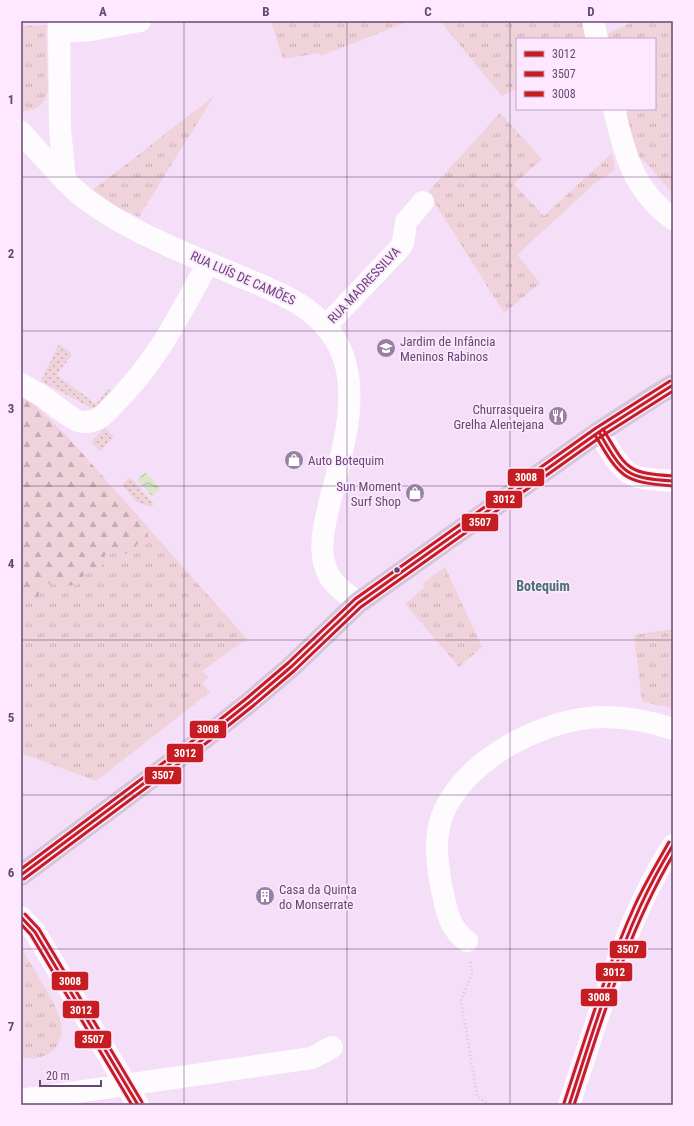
<svg xmlns="http://www.w3.org/2000/svg" width="694" height="1126" font-family="'Roboto Condensed',sans-serif">
<style>
.residential{fill:#f5def8;fill-rule:evenodd}
.grass{fill:url(#grass-tufts)}
.forest{fill:url(#forest-firs)}
.park{fill:url(#park-dots)}
.water{fill:url(#water-waves)}
.lines{fill:none;stroke-linecap:round;stroke-linejoin:round}
.path{stroke:#d3c9d7;stroke-width:2.5;stroke-dasharray:1 3;stroke-linecap:butt}
.minor{stroke:#fefbfe;stroke-width:22}
.primary{stroke:#d6c6da;stroke-width:22}
.bus-1-casing{stroke:#fde8ff;stroke-width:6}
.bus-2-casing{stroke:#fde8ff;stroke-width:6}
.bus-3-casing{stroke:#fde8ff;stroke-width:6}
.bus-1{stroke:#c61d23;stroke-width:3}
.bus-2{stroke:#c61d23;stroke-width:3}
.bus-3{stroke:#c61d23;stroke-width:3}
.grid{fill:none;stroke:#664874;stroke-width:1;stroke-opacity:0.55}
.bus-dot{fill:#664874;stroke:#fde8ff;stroke-width:1.5}
.labels{text-anchor:middle;dominant-baseline:central;stroke-width:3.5;stroke-linejoin:round;paint-order:stroke}
.street-label{font-size:13px;fill:#664874;stroke:#fde8ff}
.poi-label{font-size:13px;fill:#664874;stroke:#fde8ff;text-anchor:start}
.neighbourhood-label{font-size:14px;font-weight:bold;fill:#4a706f;stroke:#fde8ff}
.line-badge{stroke:#fde8ff;stroke-width:1.5}
.badge-label{font-size:11px;text-anchor:middle;font-weight:bold;fill:#fff}
.neatline{fill:none;stroke:#664874;stroke-width:1.5}
.grid-label{font-size:13px;text-anchor:middle;font-weight:bold;fill:#664874}
</style>
<defs>
<pattern id="grass-tufts" width="24" height="20" patternUnits="userSpaceOnUse"><rect width="24" height="20" fill="#efd2da"/><path d="M3 7l-1-3M5 7V3M7 7l1-3M15 17l-1-3M17 17v-4M19 17l1-3" fill="none" stroke="#c5acb5"/></pattern>
<pattern id="forest-firs" width="22" height="20" patternUnits="userSpaceOnUse"><rect width="22" height="20" fill="#efd2da"/><path d="M5 1l3.5 6h-7zM16 11l3.5 6h-7z" fill="#c5acb5"/></pattern>
<pattern id="park-dots" width="8" height="8" patternUnits="userSpaceOnUse"><rect width="8" height="8" fill="#efd2da"/><path d="M2 2h.1M6 6h.1" fill="none" stroke="#c5acb5" stroke-width="1.8" stroke-linecap="round"/></pattern>
<pattern id="water-waves" width="16" height="10" patternUnits="userSpaceOnUse"><rect width="16" height="10" fill="#dae6c9"/><path d="M0 5q4-4 8 0t8 0" fill="none" stroke="#b5bca8"/></pattern>
</defs>
<rect width="100%" height="100%" fill="#f5e7f6"/>
<path class="residential" d="M21,21H673V1105H21ZM517,39H655V109H517Z"/>
<path class="grass" d="M271,21H410L320,56L319,53L283,59Z
M440,21H585L589,39H517V89L502,96Z
M634,21H673V194L646,163L634,154L626,115L630,109H655V39H605L608,34Z
M46,25L48,91C44,104 36,113 21,110V26Z
M214,96L139,217L117,207L93,190Z
M500,113L542,159L514,184L544,216L612,153L615,170L595,183L517,255L540,283L504,313L428,192Z
M21,394L34,404L80,451L247,639L202,671L208,678L202,683L210,692L96,781L21,753Z
M445,567L482,647L459,667L405,604L425,587L423,583Z
M673,629V708L642,702L634,635Z
M21,948C28,959 35,971 42,983C54,1003 76,1035 48,1054C41,1058 28,1060 21,1057Z"/>
<path class="forest" d="M21,394C68,431 106,483 147,526L148,541L139,542L129,554L116,551L105,555L100,570L85,572L80,584L66,586L41,582L38,599L29,603L21,593Z"/>
<path class="park" d="M59,344L72,354L57,375L96,404L108,389L113,392L96,409L91,408L41,381Z
M105,428L114,437L100,451L91,442Z
M130,477L154,504L151,507L137,502L122,485Z"/>
<path class="water" d="M145,472L160,488L152,496L137,480Z"/>
<g class="lines">
<path class="path" d="M470,962L472,974L461,1000L477,1096L490,1105"/>
<path class="minor" d="M59,21L60,128L65,181
M593,21L597,39
M59,32L91,30L140,21
M614,109C624,153 634,191 673,219
M21,132C35,148 49,164 64,179C83,200 109,216 134,229C166,246 199,259 232,273C271,290 314,303 336,341C363,386 343,450 331,497C325,522 316,551 329,576C336,587 348,595 358,603
M326,326L399,249L403,243L406,222L423,202
M21,384C28,388 36,392 42,396C53,403 72,421 83,422C98,423 107,412 116,402C158,360 180,314 208,263
M599,432C607,445 617,466 629,473C639,480 661,480 673,481
M21,917L35,932L138,1105
M467,941C447,927 446,906 441,885C437,862 434,839 442,816C463,760 544,718 602,717C626,717 650,721 673,729
M21,1100L312,1058L332,1047
M569,1105C598,1019 624,922 673,845"/>
<path class="primary" d="M21,875L206,737L250,702L291,667L358,603L599,432L653,397L673,385"/>
<defs>
<path id="bus-1" d="M599,432C623,473 624,478 673,481
M21,875L206,737L250,702L291,667L358,603L599,432L673,385
M21,917L35,932L138,1105
M569,1105C591,1038 611,971 640,907C650,885 661,865 673,845"/>
<path id="bus-2" d="M595,435C620,477 622,482 673,486
M24,879L209,741L253,706L294,671L361,607L602,436L673,391
M21,924L31,935L132,1105
M574,1105C602,1020 627,933 673,855"/>
<path id="bus-3" d="M603,429C627,469 626,473 673,476
M21,869L203,733L247,698L288,663L355,599L596,428L670,381
M25,914L39,929L142,1102
M564,1103C586,1037 606,969 635,905C645,883 657,863 669,842"/>
</defs>
<use href="#bus-1" class="bus-1-casing"/>
<use href="#bus-2" class="bus-2-casing"/>
<use href="#bus-3" class="bus-3-casing"/>
<use href="#bus-1" class="bus-1"/>
<use href="#bus-2" class="bus-2"/>
<use href="#bus-3" class="bus-3"/>
</g>
<path class="grid" d="M184,21V1105M347,21V1105M510,21V1105M21,177H673M21,331H673M21,486H673M21,640H673M21,795H673M21,949H673"/>
<defs>
<symbol id="school-disc" viewBox="-11 -11 22 22"><circle r="9.5" fill="#9880a2" stroke="#fde8ff"/><path d="M0-5L7-2L0 1L-7-2ZM-4 1L0 2.5L4 1V4Q0 6-4 4Z" fill="#fff"/></symbol>
<symbol id="restaurant-disc" viewBox="-11 -11 22 22"><circle r="9.5" fill="#9880a2" stroke="#fde8ff"/><path d="M-5-6h1v4h1v-4h1v4h1v-4h1v5L-1.5 .5V6h-2V.5L-5-1ZM5-6V6H3V1.5H1.5Q1.5-4 5-6Z" fill="#fff"/></symbol>
<symbol id="shop-disc" viewBox="-11 -11 22 22"><circle r="9.5" fill="#9880a2" stroke="#fde8ff"/><path d="M-5-2.5h2.3a2.7 3.5 0 0 1 5.4 0H5L5.5 6h-11ZM-1.5-2.5h3a1.5 2.3 0 0 0-3 0Z" fill="#fff"/></symbol>
<symbol id="building-disc" viewBox="-11 -11 22 22"><circle r="9.5" fill="#9880a2" stroke="#fde8ff"/><path d="M-4-6H4V6H1V3H-1V6H-4ZM-2.5-4.3h1.7v1.8h-1.7ZM.8-4.3h1.7v1.8H.8ZM-2.5-1h1.7V.8h-1.7ZM.8-1h1.7V.8H.8Z" fill="#fff"/></symbol>
</defs>
<g fill-rule="evenodd">
<use href="#school-disc" x="375" y="337" width="22" height="22"/>
<use href="#restaurant-disc" x="547" y="405" width="22" height="22"/>
<use href="#shop-disc" x="283" y="449" width="22" height="22"/>
<use href="#shop-disc" x="404" y="482" width="22" height="22"/>
<use href="#building-disc" x="254" y="885" width="22" height="22"/>
</g>
<circle class="bus-dot" cx="397" cy="570" r="3.5"/>
<g class="labels">
<g class="street-label">
<text transform="translate(243 278) rotate(24)">RUA LUÍS DE CAMÕES</text>
<text transform="translate(364 285) rotate(-47)">RUA MADRESSILVA</text>
</g>
<g class="poi-label">
<text x="400" y="341">Jardim de Infância<tspan x="400" dy="15">Meninos Rabinos</tspan></text>
<text x="544" y="409" text-anchor="end">Churrasqueira<tspan x="544" dy="15">Grelha Alentejana</tspan></text>
<text x="308" y="460">Auto Botequim</text>
<text x="401" y="486" text-anchor="end">Sun Moment<tspan x="401" dy="15">Surf Shop</tspan></text>
<text x="279" y="889">Casa da Quinta<tspan x="279" dy="15">do Monserrate</tspan></text>
</g>
<g class="neighbourhood-label">
<text x="543" y="586">Botequim</text>
</g>
</g>
<g class="line-badge">
<rect x="507" y="468" width="38" height="19" rx="4" fill="#c61d23"/>
<rect x="485" y="490" width="38" height="19" rx="4" fill="#c61d23"/>
<rect x="461" y="513" width="38" height="19" rx="4" fill="#c61d23"/>
<rect x="189" y="720" width="38" height="19" rx="4" fill="#c61d23"/>
<rect x="166" y="743" width="38" height="20" rx="4" fill="#c61d23"/>
<rect x="144" y="766" width="38" height="19" rx="4" fill="#c61d23"/>
<rect x="609" y="940" width="38" height="19" rx="4" fill="#c61d23"/>
<rect x="595" y="962" width="38" height="20" rx="4" fill="#c61d23"/>
<rect x="51" y="971" width="38" height="20" rx="4" fill="#c61d23"/>
<rect x="580" y="988" width="38" height="19" rx="4" fill="#c61d23"/>
<rect x="62" y="1000" width="38" height="19" rx="4" fill="#c61d23"/>
<rect x="74" y="1030" width="38" height="19" rx="4" fill="#c61d23"/>
</g>
<g class="badge-label">
<text x="526" y="481">3008</text>
<text x="504" y="503">3012</text>
<text x="480" y="526">3507</text>
<text x="208" y="733">3008</text>
<text x="185" y="757">3012</text>
<text x="163" y="779">3507</text>
<text x="628" y="953">3507</text>
<text x="614" y="976">3012</text>
<text x="70" y="985">3008</text>
<text x="599" y="1001">3008</text>
<text x="81" y="1014">3012</text>
<text x="93" y="1043">3507</text>
</g>
<rect width="694" height="1126" fill="none" stroke="#fde8ff" stroke-width="44"/>
<rect x="516" y="38" width="140" height="72" fill="#fde8ff" stroke="#c1a8c7"/>
<rect x="524" y="51" width="20" height="6" fill="#c61d23" stroke="#c1a8c7"/>
<text x="552" y="58" font-size="12" fill="#664874">3012</text>
<rect x="524" y="71" width="20" height="6" fill="#c61d23" stroke="#c1a8c7"/>
<text x="552" y="78" font-size="12" fill="#664874">3507</text>
<rect x="524" y="91" width="20" height="6" fill="#c61d23" stroke="#c1a8c7"/>
<text x="552" y="98" font-size="12" fill="#664874">3008</text>
<path d="M40 1080v6h61v-6" fill="none" stroke="#664874" stroke-width="2"/>
<text x="46" y="1080" font-size="12" fill="#664874" stroke="#fde8ff" stroke-width="3" paint-order="stroke">20 m</text>
<rect x="22" y="22" width="650" height="1082" class="neatline"/>
<g class="grid-label">
<text x="103" y="16">A</text>
<text x="266" y="16">B</text>
<text x="428" y="16">C</text>
<text x="591" y="16">D</text>
<text x="11" y="104">1</text>
<text x="11" y="258">2</text>
<text x="11" y="413">3</text>
<text x="11" y="568">4</text>
<text x="11" y="722">5</text>
<text x="11" y="877">6</text>
<text x="11" y="1031">7</text>
</g>
</svg>
